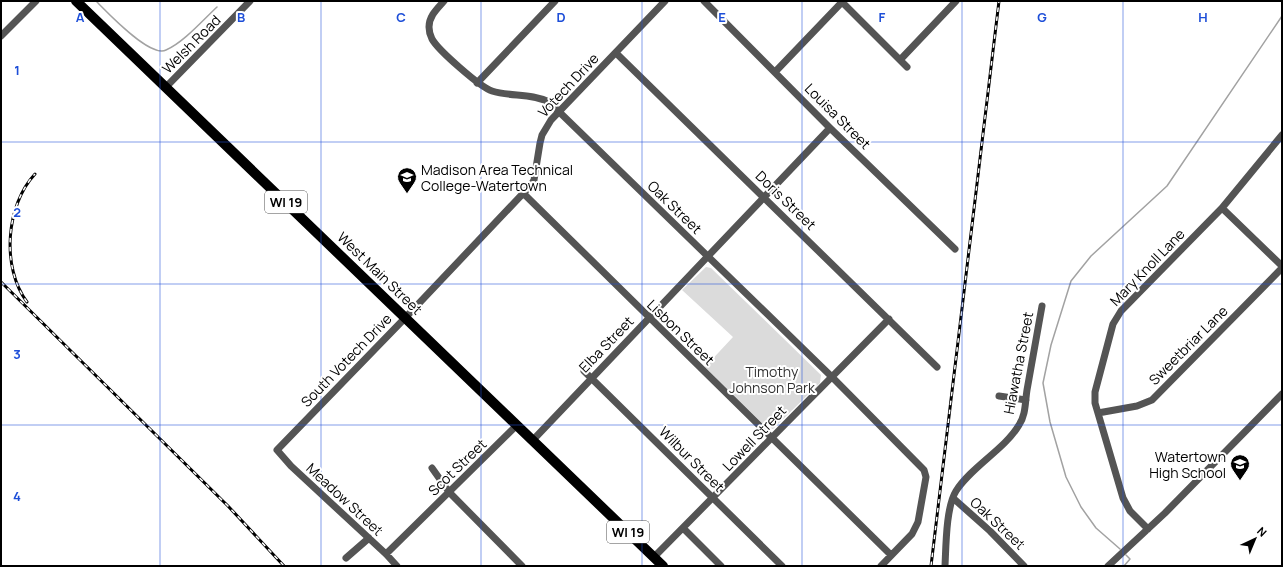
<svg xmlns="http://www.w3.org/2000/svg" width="1283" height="567" font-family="Manrope,sans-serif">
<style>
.green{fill:#dbdbdb}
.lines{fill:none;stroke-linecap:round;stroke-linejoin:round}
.stream{stroke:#a2a2a2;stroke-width:1.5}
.street{stroke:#545454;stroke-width:7}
.primary{stroke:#000;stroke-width:10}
.rail-casing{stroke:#000;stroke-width:3}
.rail{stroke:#fff;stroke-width:1.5;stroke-dasharray:4.5;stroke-linecap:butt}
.grid{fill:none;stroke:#1d4ed8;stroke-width:1;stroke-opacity:0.55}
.labels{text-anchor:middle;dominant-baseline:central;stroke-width:4;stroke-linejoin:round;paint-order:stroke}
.shield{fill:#fff;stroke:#4c4c4c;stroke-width:1}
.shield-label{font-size:13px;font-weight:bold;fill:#000}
.street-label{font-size:14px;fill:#000;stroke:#fff}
.poi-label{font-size:14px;fill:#000;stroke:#fff;text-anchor:start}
.park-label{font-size:14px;fill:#323232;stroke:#fff}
.grid-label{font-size:13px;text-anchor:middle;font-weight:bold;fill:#1d4ed8;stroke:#fff;stroke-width:4;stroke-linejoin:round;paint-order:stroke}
</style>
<rect width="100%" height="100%" fill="#fff"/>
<path class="green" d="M706,267L711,268L821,375L820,383L773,429H770L764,425L705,367L733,337L682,290Z"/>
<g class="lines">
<path class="stream" d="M96,1C107,12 150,58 166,50C183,43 203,20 217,7
M1120,549L1096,528L1081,507L1066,477L1050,422L1043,383L1051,345L1071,281L1091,256L1167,186L1282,16
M1124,566L1130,559L1126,555"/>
<path class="street" d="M444,1C437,9 429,16 429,27C429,31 430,35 432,39C438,50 480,87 492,91C511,97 531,93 549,102L832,377L924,470L926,477L918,522L912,534L881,566
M704,1L830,128L955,249
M842,2L907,67
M1,36L36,1
M616,53L937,367
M900,60L956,1
M775,72L843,1
M477,83L555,1
M166,87L250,1
M523,193L891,555
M1222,208L1282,266
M584,371L782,566
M999,396L1026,400
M1098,413L1137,406L1152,400L1282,268
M533,440L830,128
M432,468L449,492L522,566
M953,498L990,531L1024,566
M683,528L721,566
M1148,529L1130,511L1123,498L1095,403V392L1113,324L1121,311L1222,208L1282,135
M386,554L517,425
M654,557L889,319
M346,558L369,538
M397,566L386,554L291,466L277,450L406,317L531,185L534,180L540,143L542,135L551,120L665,1
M945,566C946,546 946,507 956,491C971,467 1005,449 1019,425C1026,415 1025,402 1027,390C1032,362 1037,334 1042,306
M1108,566L1165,513L1282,394"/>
<path class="primary" d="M76,1L663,566"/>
<defs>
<path id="rail" d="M1,282L228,506L284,566
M27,302C1,267 6,205 35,174
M931,566L999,1"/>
</defs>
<use href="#rail" class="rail-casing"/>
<use href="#rail" class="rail"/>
</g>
<path class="grid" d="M160,1V566M321,1V566M481,1V566M642,1V566M802,1V566M962,1V566M1123,1V566M1,142H1282M1,284H1282M1,425H1282"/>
<defs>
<symbol id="university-pin" viewBox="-11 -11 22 30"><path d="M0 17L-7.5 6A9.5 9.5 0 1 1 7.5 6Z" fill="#000" stroke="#fff"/><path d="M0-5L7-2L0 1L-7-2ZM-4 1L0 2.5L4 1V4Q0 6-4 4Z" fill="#fff"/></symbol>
<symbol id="school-pin" viewBox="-11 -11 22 30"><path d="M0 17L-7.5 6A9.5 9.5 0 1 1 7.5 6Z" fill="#000" stroke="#fff"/><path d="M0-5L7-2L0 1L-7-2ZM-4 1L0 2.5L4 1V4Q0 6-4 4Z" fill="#fff"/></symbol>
</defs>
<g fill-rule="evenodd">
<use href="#university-pin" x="396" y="166" width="22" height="30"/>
<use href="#school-pin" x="1229" y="453" width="22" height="30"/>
</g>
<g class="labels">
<g class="shield">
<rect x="265" y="191" width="42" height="22" rx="3"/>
<rect x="607" y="521" width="42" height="22" rx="3"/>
</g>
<g class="shield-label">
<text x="286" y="202">WI 19</text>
<text x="628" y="532">WI 19</text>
</g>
<g class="street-label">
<text transform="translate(191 44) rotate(-45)">Welsh Road</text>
<text transform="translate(568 85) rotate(-47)">Votech Drive</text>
<text transform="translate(838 116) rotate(45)">Louisa Street</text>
<text transform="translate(786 200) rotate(44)">Doris Street</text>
<text transform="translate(675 207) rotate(44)">Oak Street</text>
<text transform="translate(1147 267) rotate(-46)">Mary Knoll Lane</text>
<text transform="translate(380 273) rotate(44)">West Main Street</text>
<text transform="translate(681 332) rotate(44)">Lisbon Street</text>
<text transform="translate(606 344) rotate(-46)">Elba Street</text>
<text transform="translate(1188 345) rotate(-45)">Sweetbriar Lane</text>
<text transform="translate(346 360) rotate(-46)">South Votech Drive</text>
<text transform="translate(1018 363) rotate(-79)">Hiawatha Street</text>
<text transform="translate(754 438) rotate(-46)">Lowell Street</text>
<text transform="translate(692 459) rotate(45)">Wilbur Street</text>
<text transform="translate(457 467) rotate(-44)">Scot Street</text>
<text transform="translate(345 499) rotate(43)">Meadow Street</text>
<text transform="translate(998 523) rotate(43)">Oak Street</text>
</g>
<g class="poi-label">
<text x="421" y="169">Madison Area Technical<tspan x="421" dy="16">College-Watertown</tspan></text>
<text x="1226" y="456" text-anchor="end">Watertown<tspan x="1226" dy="16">High School</tspan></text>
</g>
<g class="park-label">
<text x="772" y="371">Timothy<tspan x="772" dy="16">Johnson Park</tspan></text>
</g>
</g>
<g class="grid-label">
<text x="80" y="22">A</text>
<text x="241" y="22">B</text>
<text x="401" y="22">C</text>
<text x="561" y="22">D</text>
<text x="722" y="22">E</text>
<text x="882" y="22">F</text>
<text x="1042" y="22">G</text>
<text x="1203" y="22">H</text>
<text x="17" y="75">1</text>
<text x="17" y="217">2</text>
<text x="17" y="359">3</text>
<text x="17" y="501">4</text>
</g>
<rect width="1283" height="567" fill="none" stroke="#000000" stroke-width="4"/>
<g transform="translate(1255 539) rotate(44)" stroke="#ffffff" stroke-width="3" paint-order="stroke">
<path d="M0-3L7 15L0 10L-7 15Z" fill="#000000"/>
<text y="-6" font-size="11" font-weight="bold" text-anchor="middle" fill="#000000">N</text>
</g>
</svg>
